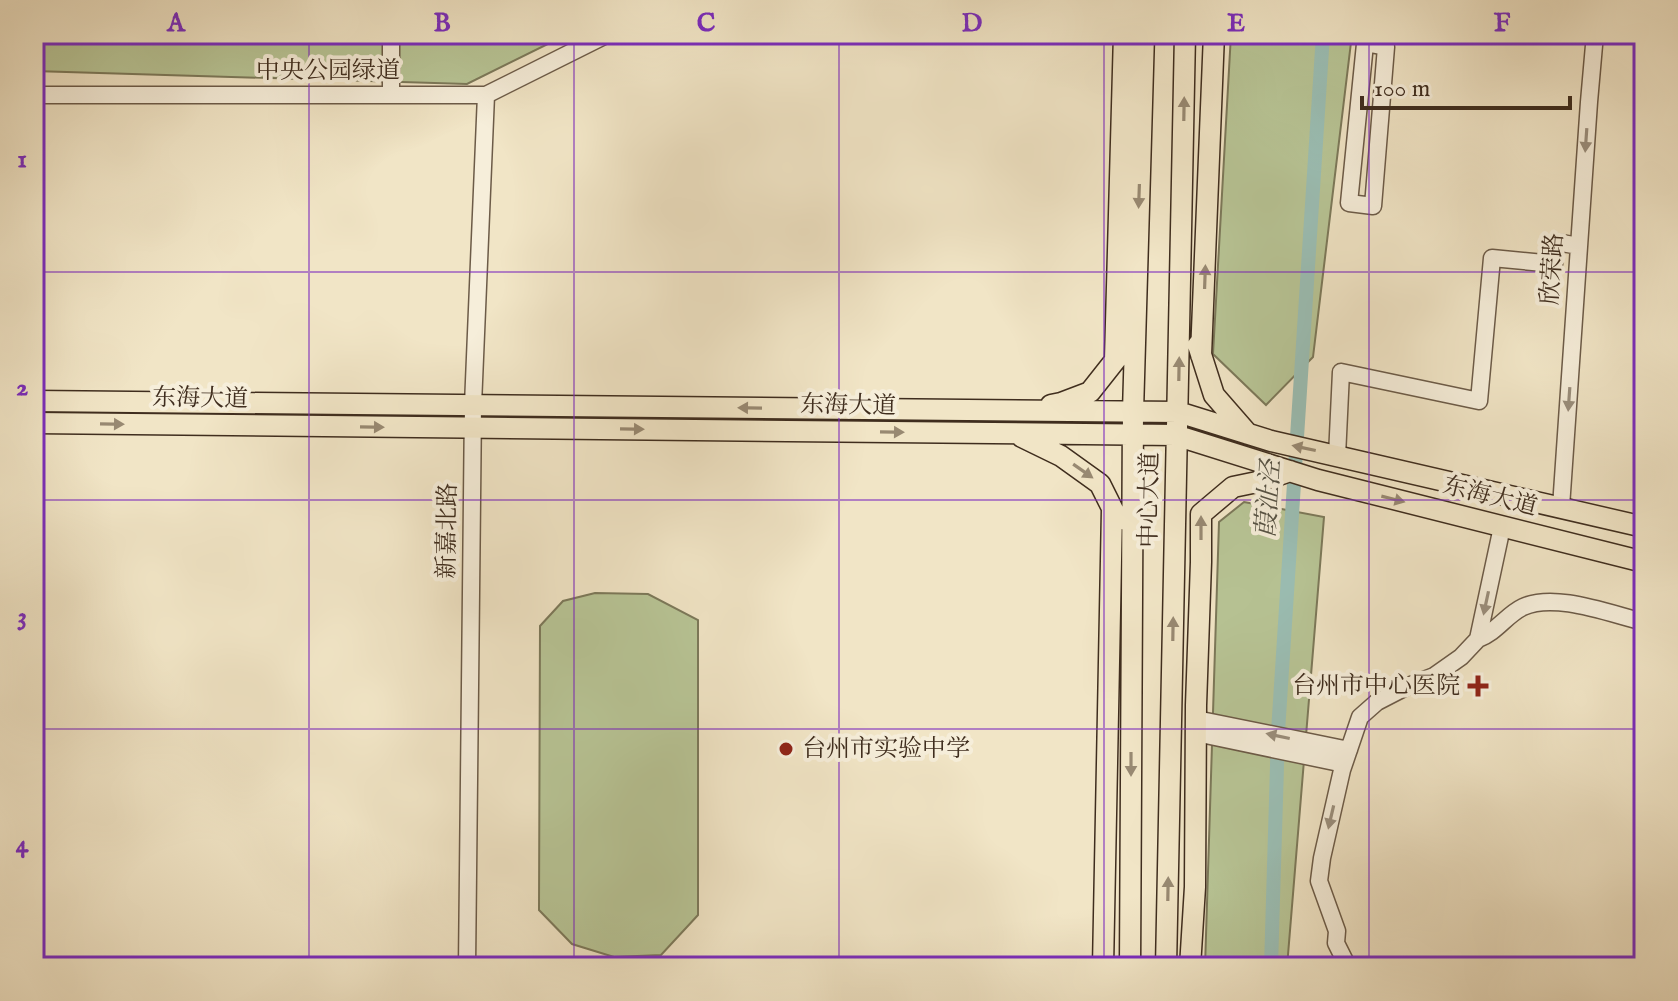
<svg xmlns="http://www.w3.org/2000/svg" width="1678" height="1001" font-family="'IM FELL English','Noto Serif SC',serif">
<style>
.park{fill:#b8c596;stroke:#7c795a;stroke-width:2}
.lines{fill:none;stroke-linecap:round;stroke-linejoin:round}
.canal{stroke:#9bbfb5;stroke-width:14}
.minor-casing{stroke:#6c5b48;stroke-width:19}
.major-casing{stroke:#3f2d1e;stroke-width:23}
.minor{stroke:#f6eeda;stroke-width:16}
.major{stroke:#f1e5c6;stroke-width:20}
.oneway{fill:#988972}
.oneway2{fill:#9a8e7c}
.grid{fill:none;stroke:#7b2cbf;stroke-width:2;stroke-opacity:0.55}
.poi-dot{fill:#8f2418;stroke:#f6eeda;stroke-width:3}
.labels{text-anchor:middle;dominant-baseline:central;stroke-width:8;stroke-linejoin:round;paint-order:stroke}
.street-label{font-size:24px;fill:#3f2d1e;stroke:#f6eeda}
.poi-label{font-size:24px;fill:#3f2d1e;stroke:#f6eeda;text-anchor:end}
.water-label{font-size:26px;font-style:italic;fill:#565244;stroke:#f6eeda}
.neatline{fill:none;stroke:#7b2cbf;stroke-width:3}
.grid-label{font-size:26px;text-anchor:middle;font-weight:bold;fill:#7b2cbf}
</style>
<rect width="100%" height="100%" fill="#f1e5c6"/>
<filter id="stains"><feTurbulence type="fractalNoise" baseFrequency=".0025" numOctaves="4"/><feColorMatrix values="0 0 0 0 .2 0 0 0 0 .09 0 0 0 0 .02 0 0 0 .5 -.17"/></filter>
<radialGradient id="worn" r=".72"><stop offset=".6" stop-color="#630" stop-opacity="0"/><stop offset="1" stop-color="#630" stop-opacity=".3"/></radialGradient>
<path class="park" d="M34,34H568L467,84L34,71Z
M1231,34H1352L1313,357L1266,405L1213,354Z
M1244,502L1324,517L1287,967H1205L1219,522Z
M595,593L648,594L698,620V915L661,955L614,957L572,944L539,910L540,626L563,601Z"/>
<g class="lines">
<path class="canal" d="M1271,967L1278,732L1323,34"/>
<defs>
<path id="minor" d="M391,34V95
M1365,43L1386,47L1373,206L1349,203L1366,34
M34,95H486L608,34
M1337,456L1341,372L1479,401L1492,258L1554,264L1556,242L1579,246
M1561,507L1589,102L1595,34
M1478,639C1497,632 1506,615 1523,607C1555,592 1610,614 1644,622
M1196,719L1349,750
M1196,733L1344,764
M467,967L473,405L486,95
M1348,967L1336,943L1337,931L1319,881L1322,858L1342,770L1360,717L1377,702L1408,686L1434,676L1461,657L1478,639L1502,527"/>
<path id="major" d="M1198,345L1214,395L1248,434
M1201,355L1214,34
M1115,359L1124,34
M34,401L1178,412L1271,441L1644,527
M1051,405L1061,403L1090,392L1124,349
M34,423L1175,435L1318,480L1644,562
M1022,437L1061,456L1100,484L1118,520
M1103,967L1112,509
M1130,967L1133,412L1144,34
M1166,967L1185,34
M1190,967L1195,887L1196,705L1201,562V514L1233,487L1262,481L1290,471"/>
</defs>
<use href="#minor" class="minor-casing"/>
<use href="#major" class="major-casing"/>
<use href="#minor" class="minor"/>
<use href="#major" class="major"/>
</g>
<defs><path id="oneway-solid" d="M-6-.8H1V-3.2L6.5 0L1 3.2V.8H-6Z" transform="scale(2)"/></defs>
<g class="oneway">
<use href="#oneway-solid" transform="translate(1184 109) rotate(-89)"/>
<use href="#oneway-solid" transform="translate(1139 196) rotate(92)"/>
<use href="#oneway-solid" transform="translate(1205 277) rotate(-88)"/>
<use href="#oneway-solid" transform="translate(1179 369) rotate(-89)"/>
<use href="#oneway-solid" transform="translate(750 408) rotate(-179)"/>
<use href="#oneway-solid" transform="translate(112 424) rotate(1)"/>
<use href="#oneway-solid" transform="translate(372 427) rotate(1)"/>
<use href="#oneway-solid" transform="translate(632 429) rotate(1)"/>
<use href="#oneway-solid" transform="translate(892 432) rotate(1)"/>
<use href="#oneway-solid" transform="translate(1304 448) rotate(-168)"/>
<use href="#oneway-solid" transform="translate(1083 471) rotate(35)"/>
<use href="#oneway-solid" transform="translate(1393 499) rotate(14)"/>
<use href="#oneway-solid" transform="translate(1201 528) rotate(-90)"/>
<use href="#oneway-solid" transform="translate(1173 629) rotate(-89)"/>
<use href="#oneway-solid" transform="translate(1131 764) rotate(90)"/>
<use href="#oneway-solid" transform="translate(1168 889) rotate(-89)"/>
</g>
<g class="oneway2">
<use href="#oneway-solid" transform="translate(1586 140) rotate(94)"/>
<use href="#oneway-solid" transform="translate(1569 399) rotate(94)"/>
<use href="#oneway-solid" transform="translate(1486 603) rotate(102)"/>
<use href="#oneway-solid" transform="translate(1278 736) rotate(-168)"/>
<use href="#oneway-solid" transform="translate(1331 817) rotate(103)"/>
</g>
<path class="grid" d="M309,34V967M574,34V967M839,34V967M1104,34V967M1369,34V967M34,272H1644M34,500H1644M34,729H1644"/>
<g class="poi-dot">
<path d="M1474 674h8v8h8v8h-8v8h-8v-8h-8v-8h8z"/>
<circle cx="786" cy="749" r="8"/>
</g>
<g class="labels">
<g class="street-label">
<text x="328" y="71">中央公园绿道</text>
<text transform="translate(1553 269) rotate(-86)">欣荣路</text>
<text transform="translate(200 399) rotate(1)">东海大道</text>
<text transform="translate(848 406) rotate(1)">东海大道</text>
<text transform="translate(1490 497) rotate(14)">东海大道</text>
<text transform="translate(1150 500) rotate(-89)">中心大道</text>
<text transform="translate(448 531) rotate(-89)">新嘉北路</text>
</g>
<g class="poi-label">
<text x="1460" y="686">台州市中心医院</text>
<text x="802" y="749" text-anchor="start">台州市实验中学</text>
</g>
<g class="water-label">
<text transform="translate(1269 499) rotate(-86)">葭沚泾</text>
</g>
</g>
<rect width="1678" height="1001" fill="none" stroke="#f1e5c6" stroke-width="88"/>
<path d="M1362 96v12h208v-12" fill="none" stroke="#3f2d1e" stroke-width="4"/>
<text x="1374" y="96" font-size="24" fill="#3f2d1e" stroke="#f6eeda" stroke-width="6" paint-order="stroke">100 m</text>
<rect x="44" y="44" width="1590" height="913" class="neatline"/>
<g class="grid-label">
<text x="176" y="31">A</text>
<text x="442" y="31">B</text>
<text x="706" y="31">C</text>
<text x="972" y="31">D</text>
<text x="1236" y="31">E</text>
<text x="1502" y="31">F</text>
<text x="22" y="167">1</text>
<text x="22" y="395">2</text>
<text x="22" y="624">3</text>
<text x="22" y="852">4</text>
</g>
<rect width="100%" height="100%" filter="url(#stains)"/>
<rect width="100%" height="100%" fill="url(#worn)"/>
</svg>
